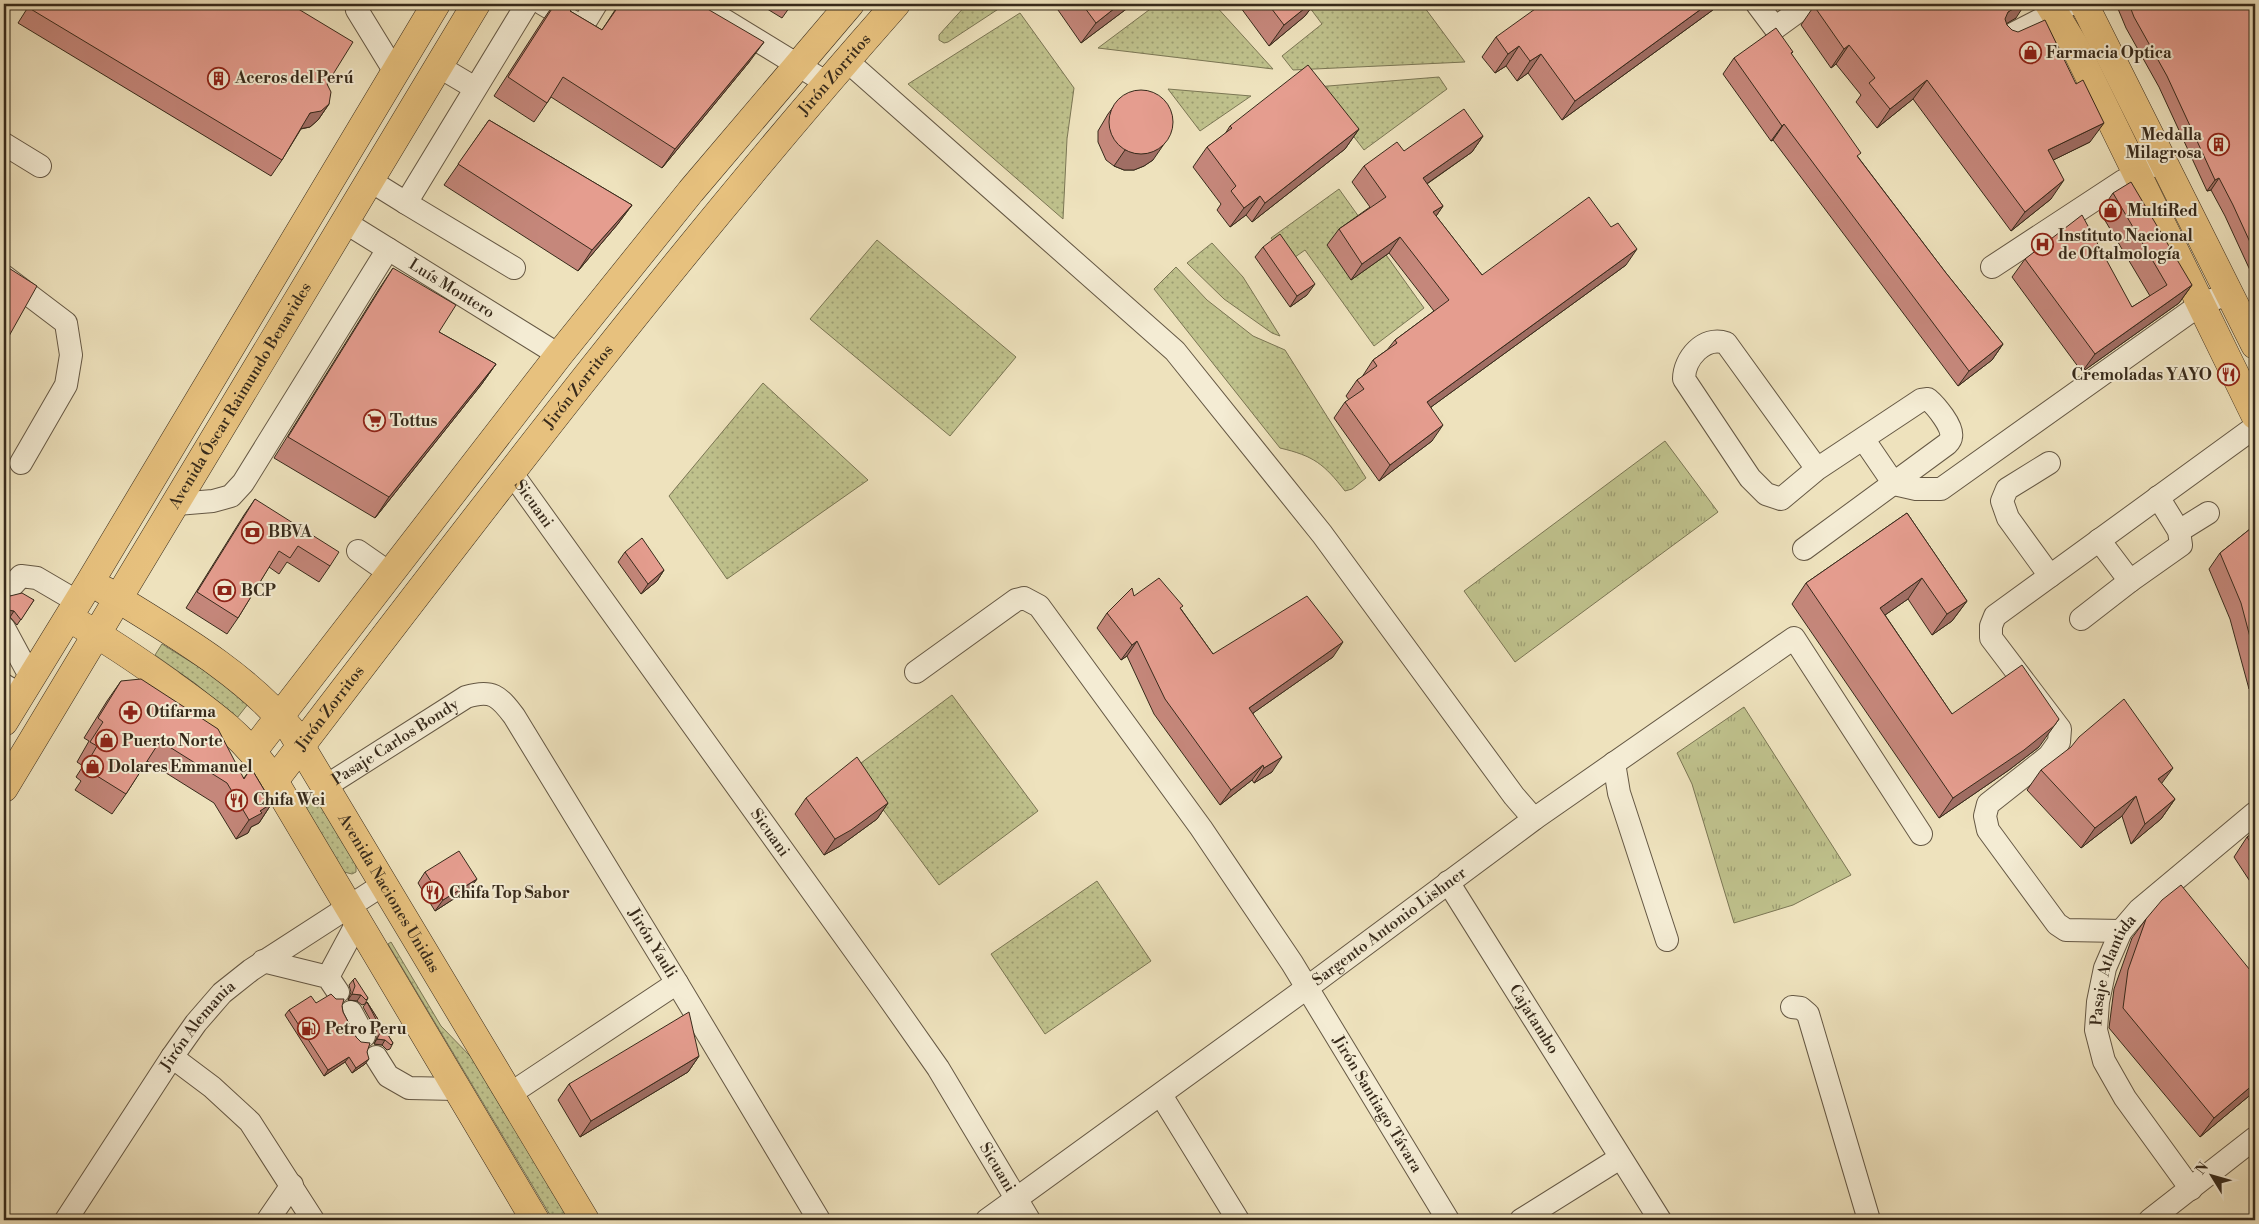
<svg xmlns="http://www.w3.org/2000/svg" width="2259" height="1224" font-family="'Libre Bodoni',serif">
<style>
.grass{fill:url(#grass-dots);stroke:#7b7654}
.park{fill:url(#park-tufts);stroke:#7b7654}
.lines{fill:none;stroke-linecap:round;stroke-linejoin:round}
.minor-casing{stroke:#655844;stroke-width:24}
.major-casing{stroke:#372a1b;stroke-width:29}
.minor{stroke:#f4ecd4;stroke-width:22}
.major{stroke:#e7c17e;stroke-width:28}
.wall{fill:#c5877b;stroke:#372a1b}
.shaded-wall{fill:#a06e64;stroke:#372a1b}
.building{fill:#e59d8f;stroke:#372a1b}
.labels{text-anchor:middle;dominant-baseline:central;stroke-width:4;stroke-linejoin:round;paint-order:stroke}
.poi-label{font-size:16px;font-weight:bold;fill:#372a1b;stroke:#f4ecd4;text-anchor:start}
.street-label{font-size:16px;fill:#372a1b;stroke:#f4ecd4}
</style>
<defs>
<pattern id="grass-dots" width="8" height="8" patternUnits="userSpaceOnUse" patternTransform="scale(1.25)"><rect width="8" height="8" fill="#bfc18c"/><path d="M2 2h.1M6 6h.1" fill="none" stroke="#9c9d72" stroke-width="1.8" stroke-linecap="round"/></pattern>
<pattern id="park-tufts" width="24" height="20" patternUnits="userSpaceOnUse" patternTransform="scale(1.25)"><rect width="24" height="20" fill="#bfc18c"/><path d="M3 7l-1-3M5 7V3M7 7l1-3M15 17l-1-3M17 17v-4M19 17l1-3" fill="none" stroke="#9c9d72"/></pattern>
</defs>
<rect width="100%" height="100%" fill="#eee2bd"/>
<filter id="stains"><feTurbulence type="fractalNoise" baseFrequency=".004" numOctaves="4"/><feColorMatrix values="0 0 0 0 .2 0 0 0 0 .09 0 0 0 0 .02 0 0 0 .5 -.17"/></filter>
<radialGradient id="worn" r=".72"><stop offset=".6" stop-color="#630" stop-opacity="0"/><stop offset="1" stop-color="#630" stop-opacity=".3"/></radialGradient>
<path class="grass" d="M967,4H1006L948,42L944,43L939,40V35Z
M1157,4H1214L1273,69L1098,48Z
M1307,4H1422L1465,62L1293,70L1282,56L1322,24Z
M1020,13L1074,88L1067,139L1063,219L908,84Z
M1439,77L1447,89L1364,150L1316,87Z
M1168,89L1251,96L1200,131Z
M1339,189L1424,308L1374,346L1305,250L1288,262L1271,238Z
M877,240L1016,357L950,436L810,319Z
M1212,243L1243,277L1280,336L1272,333L1224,299L1187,263Z
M1176,267L1207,300L1253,336L1285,350L1366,478L1352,489L1345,491C1324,464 1314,456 1280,448L1154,289Z
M763,383L868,480L727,579L669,496Z
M162,644L223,682L248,704L237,718L196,684L155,655Z
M952,695L1038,811L939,885L853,769Z
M316,796L356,864V872L352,874L344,872L302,804Z
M1097,881L1151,961L1045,1034L991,954Z
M391,942L441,1026L474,1060L570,1220H553L388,944Z"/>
<path class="park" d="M1665,441L1718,512L1515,662L1464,591Z
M1744,707L1851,875L1793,905L1734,923L1692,784L1677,753Z"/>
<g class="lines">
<defs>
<g id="minor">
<path d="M361,4L357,10L395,72"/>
<path d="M543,4L582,27L596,4"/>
<path d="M698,4L827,83"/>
<path d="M1757,4L1775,28L1808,4"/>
<path d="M2005,38L2071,4"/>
<path d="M846,60L1175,351L1322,534L1514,796L1534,819"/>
<path d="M438,66L475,88"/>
<path d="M4,144L40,166"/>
<path d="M369,180L406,203L527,4"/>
<path d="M406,203L514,268"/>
<path id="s1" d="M343,221L559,355"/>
<path d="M1992,267L2123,181L2163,160"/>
<path d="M4,276L66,323L71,355L66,385L21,463"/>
<path d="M1864,440L1894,484L1916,489H1941L2201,304L2228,294"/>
<path d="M2049,463L2007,489L2002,501L2008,518L2050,576"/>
<path id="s2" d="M511,472L886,994L938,1068L1029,1220"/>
<path d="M177,504L213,501L231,496L243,483L388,249"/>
<path d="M2179,531L2208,513"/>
<path d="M2099,540L2130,581L2181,545L2179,531L2158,497"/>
<path d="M1804,549L1947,444C1949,442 1951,440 1951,437C1954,427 1935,405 1928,399L1921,400L1817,469L1781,499L1766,494L1750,478L1684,379C1684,359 1704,335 1726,343L1817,469"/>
<path d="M358,551L391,574"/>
<path d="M9,589L21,576L37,578L78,602"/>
<path d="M2081,619L2130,581"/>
<path d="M4,628L31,678"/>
<path id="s3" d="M916,672L1016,600L1024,598L1039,606L1201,828L1292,963L1448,1220"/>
<path d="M4,685L20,695"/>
<path d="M1614,763L1619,793L1667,940"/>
<path id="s4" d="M326,786L466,697C492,689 499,696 514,716L677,983L819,1220"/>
<path id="s5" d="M1448,882L1660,1220"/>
<path d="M2121,931L2066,930L2057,924L1988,830L1985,816L1988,804L2049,756L2059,742L2060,729L1991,638V626L1995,616L2255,427"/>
<path d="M263,961L328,977L338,992"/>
<path d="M328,977L357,923"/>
<path d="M1792,1007L1801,1008L1808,1014L1869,1220"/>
<path d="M351,1012L364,1036"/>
<path d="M172,1057L212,1087L250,1122L313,1220"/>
<path d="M376,1057L388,1076L409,1088L456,1089"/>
<path d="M510,1094L677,983"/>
<path d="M1161,1095L1238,1220"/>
<path id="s6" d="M2191,1189L2125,1098L2104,1061L2096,1030L2098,1002L2105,968L2121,931L2139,910L2255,813"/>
<path id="s7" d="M66,1220L172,1057L196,1023L222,993L251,970L384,884"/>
<path d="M268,1220L292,1185"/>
<path id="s8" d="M987,1220L1308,987L1534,819L1794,638L1921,834"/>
<path d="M1521,1220L1620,1158"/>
<path d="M2150,1220L2255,1138"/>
</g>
<g id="major">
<path d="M2049,4L2074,45L2255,415"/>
<path d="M2084,4L2255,345"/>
<path id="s9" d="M104,590C169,631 241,670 291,730L585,1220"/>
<path d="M81,625C111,642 140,662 168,682C210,712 246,737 274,781L535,1220"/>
<path d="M4,722L90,582L436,4"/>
<path d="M253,751L559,355L691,191L850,4"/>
<path id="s10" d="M274,781C475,518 676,253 896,4"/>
<path id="s11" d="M4,788L476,4"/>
</g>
</defs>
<use href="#minor" class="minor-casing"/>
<use href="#major" class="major-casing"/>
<use href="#minor" class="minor"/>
<use href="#major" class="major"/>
</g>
<path class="wall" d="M30,4H290L327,84L329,104L318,120L310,127L301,129L282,160L271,176L18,23Z
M554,4L570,11L602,30L619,4H699L750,61L662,168L551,97L534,122L494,96L543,20Z
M759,4H792L782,18Z
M1062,4H1133L1081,43L1058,10Z
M1238,4H1314L1305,16L1269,46Z
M1721,4L1562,120L1528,73L1517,81L1506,66L1495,73L1482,57L1496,37Z
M2116,4H2255V281L2225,216L2211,190L2207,191L2159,87L2126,28Z
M1814,6L2016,18L2006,23L2007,25L2090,142L2053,160L2051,199L2011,231L1913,99L1877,128L1856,102L1861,95L1836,64L1831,68L1801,25Z
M1793,52L1791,54L1858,157L1946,273L2003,344L1992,360L1958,386L1773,140L1771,141L1723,74L1734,58Z
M1120,98L1153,160L1144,166L1134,170H1124L1114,166L1106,160L1098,142V131L1108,114Z
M489,120L632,205L617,225L578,271L444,185Z
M1230,126L1359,129L1345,149L1252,222L1246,215L1230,227L1217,210L1221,204L1193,167L1207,147L1225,134Z
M1483,136L1472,152L1427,184L1443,206L1436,216L1482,275L1626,265L1431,407L1432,441L1379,481L1334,418L1345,402L1349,400L1346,396L1357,380L1362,377L1373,360L1387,350L1395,340L1434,311L1389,253L1351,280L1327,245L1339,229L1370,207L1352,182L1364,166L1404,151Z
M2113,193L2192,285L2179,303L2082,372L2012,277L2025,259L2132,307L2150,296L2100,212Z
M1263,247L1307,295L1290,307L1255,257Z
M393,268L439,332L496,364L481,385L375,518L274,458L379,289Z
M255,499L330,566L319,582L287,562L279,574L269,567L238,618L227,634L186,608L244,515Z
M1907,513L1967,601L1952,621L1932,635L1908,599L1885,615L1952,714L2039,747L2009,770L1939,818L1792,604L1806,583Z
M2255,525V687L2249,689L2230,619L2209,569L2220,553Z
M625,552L664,570L657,581L641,594L618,562Z
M10,596L34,600L17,625L10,617L4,615Z
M1134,596L1181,609L1213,654L1333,657L1253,713L1272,772L1254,783L1252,780L1220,805L1154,714L1127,656L1121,660L1097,628L1107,613Z
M121,681L244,778L251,768L272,803L259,823L251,827L248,833L236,839L214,803L147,761L126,794L112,814L75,790L81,781L76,777L83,766L77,762L89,741L84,738L107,701Z
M2041,770L2162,784L2175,799L2161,819L2131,844L2122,816L2081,848L2027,790Z
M806,798L888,803L877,819L840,846L824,855L795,814Z
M2255,832V889L2234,857L2247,837Z
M425,872L477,879L469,889L435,911L418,883Z
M2146,919L2255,1091L2200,1137L2109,1028L2114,989L2132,938Z
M353,980L368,998L365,1004L362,1005L357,1001L348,1000L351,992L349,985Z
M367,1002L393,1043L390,1049L387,1050L382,1045L374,1044L377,1037L376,1030L363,1007Z
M316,1003L342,1006L343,1012L356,1037L367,1052L365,1064L352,1073L345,1062L324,1076L285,1015L289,1010Z
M699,1056L688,1072L580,1137L558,1100L569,1084Z"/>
<path class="shaded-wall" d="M1120,4H1133L1081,43L1096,23Z
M1310,4H1314L1305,16L1269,46L1284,25Z
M1708,4H1721L1562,120L1575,101Z
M2021,4H2025L2016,18L1994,31L2008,12Z
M764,42L750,61L662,168L675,149Z
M1849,45L1836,64L1831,68L1844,49Z
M1519,46L1506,66L1495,73L1508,54Z
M1541,54L1528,73L1517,81L1530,61Z
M1927,80L1913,99L1877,128L1890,109Z
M329,104L318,120L310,127L299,129L310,113Z
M2104,123L2090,142L2035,169L2048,150Z
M1784,124L1773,140L1771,141L1782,126Z
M1359,129L1345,149L1252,222L1265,203Z
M1483,136L1472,152L1412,194L1423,178Z
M1164,144L1153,160L1144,166L1134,170H1124L1114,166L1125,150Z
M2219,178L2211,190L2207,191L2215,180Z
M2064,180L2051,199L2011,231L2025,212Z
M1260,196L1246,215L1230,227L1244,208Z
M632,205L617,225L578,271L592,250Z
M1443,206L1432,222L1433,212Z
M1400,237L1389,253L1351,280L1362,264Z
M1637,249L1626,265L1416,418L1427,402Z
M1315,284L1307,295L1290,307L1297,296Z
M2192,285L2179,303L2082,372L2095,354Z
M2003,344L1992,360L1958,386L1969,371Z
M496,364L481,385L375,518L389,497Z
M1443,425L1432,441L1379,481L1390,465Z
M664,570L657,581L641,594L648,584Z
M1922,578L1908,599L1865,629L1880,608Z
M1967,601L1952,621L1932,635L1947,614Z
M8,610L14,611L10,617L4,615V611Z
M1137,641L1127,656L1121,660L1132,645Z
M1343,642L1333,657L1239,723L1249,708Z
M2255,680V687L2249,689Z
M2059,719L2039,747L2009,770L1939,818L1953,798Z
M1282,757L1272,772L1254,783L1264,768Z
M1263,765L1252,780L1220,805L1231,790Z
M2173,768L2159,787L2158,779Z
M2136,796L2122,816L2081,848L2095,828Z
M2175,799L2161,819L2131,844L2145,824Z
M272,803L259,823L251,827L248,833L236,839L249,820L260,811Z
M888,803L877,819L840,846L824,855L835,839Z
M477,879L469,889L435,911L443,900Z
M352,994L361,995L357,1001L348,1000Z
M377,1039L385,1040L382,1045L374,1044Z
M699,1056L688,1072L580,1137L591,1121Z
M349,1057L345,1062L324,1076L328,1070Z
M369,1059L365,1064L352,1073L356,1068Z
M2255,1083V1091L2200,1137L2214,1118Z"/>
<path class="building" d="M31,4H290L353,42L327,84L331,92L329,104L321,111L310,113L282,160L29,8Z
M555,4H563L572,9L570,11L602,30L620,4H699L764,42L675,149L563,77L547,103L508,77Z
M1082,4H1120L1096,23Z
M1268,4H1310L1284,25Z
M1542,4H1708L1575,101L1541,54L1530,61L1519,46L1508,54L1496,37Z
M1818,4H2021L2008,12L2005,19L2007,25L2012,30L2018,32L2045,20L2076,84L2083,80L2104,123L2048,150L2064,180L2025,212L1927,80L1890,109L1869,83L1875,78L1849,45L1844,49L1814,6Z
M2129,4H2255V253L2233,205L2219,178L2215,180L2167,76L2134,17Z
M1776,28L1793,52L1791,53L1861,153L1857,156L1946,273L2003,344L1969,371L1784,124L1782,126L1734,58Z
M1308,65L1359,129L1265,203L1260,196L1244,208L1231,191L1236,186L1207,147L1232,128L1230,126Z
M1109 122a32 32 0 1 1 64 0a32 32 0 1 1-64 0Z
M1464,109L1483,136L1423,178L1443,206L1433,212L1482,275L1589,197L1611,227L1618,223L1637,249L1427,402L1443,425L1390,465L1345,402L1364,389L1357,380L1377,366L1373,360L1397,343L1395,340L1449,300L1400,237L1362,264L1339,229L1386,197L1364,166L1397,142L1404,151Z
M489,120L632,205L592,250L458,164Z
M2131,182L2192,285L2095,354L2025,259L2082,215L2132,307L2167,285L2113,193Z
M1280,234L1315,284L1297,296L1263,247Z
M4,265L37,286L4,345Z
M393,268L456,305L439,332L496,364L389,497L288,437Z
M255,499L339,552L330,566L298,546L290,558L279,551L238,618L197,592Z
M1907,513L1967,601L1947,614L1922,578L1880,608L1952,714L2022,665L2059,719L2054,726L2024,750L1953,798L1806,583Z
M2255,525V656L2241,603L2220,553Z
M642,538L664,570L648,584L625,552Z
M1159,578L1183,606L1180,608L1213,654L1307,596L1343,642L1249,708L1282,757L1264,768L1263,765L1231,790L1165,699L1137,641L1132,645L1107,613L1132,588L1134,596Z
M4,593L10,596L22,593L34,600L21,620L14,611L8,610L4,611Z
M141,679L218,729L244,779L251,768L272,803L260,811L262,813L249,820L227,783L160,741L126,794L89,771L95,761L90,758L97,746L90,742L103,722L98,718L121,681Z
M2124,699L2173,768L2158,779L2175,799L2145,824L2136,796L2095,828L2041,770L2071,747L2079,737Z
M857,757L888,803L851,830L835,839L806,798Z
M2255,832V849L2247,837Z
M459,851L477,879L443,900L425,872Z
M2181,885L2250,970L2255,965V1083L2214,1118L2123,1008L2128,970L2146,919L2162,900Z
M355,978L368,998L366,1000L361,995L352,994L355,986L353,980Z
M331,994L336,999H344L342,1006L343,1012L356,1037L361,1042L370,1043L367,1052L369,1059L356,1068L349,1057L328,1070L289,1010L311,996L316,1003Z
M367,1002L393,1043L391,1045L385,1040L377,1039L381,1031L379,1025Z
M689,1012L699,1056L591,1121L569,1084Z"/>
<defs>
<symbol id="shop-ring" viewBox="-11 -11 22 22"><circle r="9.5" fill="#f4ecd4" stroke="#8f2418" stroke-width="1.5"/><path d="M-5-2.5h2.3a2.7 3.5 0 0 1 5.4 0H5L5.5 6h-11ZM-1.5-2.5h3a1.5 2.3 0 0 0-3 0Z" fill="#8f2418"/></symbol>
<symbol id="building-ring" viewBox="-11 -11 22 22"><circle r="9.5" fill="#f4ecd4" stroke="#8f2418" stroke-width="1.5"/><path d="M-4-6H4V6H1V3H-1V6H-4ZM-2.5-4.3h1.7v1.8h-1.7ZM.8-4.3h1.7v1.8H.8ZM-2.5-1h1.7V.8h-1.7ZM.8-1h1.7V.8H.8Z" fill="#8f2418"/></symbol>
<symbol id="hospital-ring" viewBox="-11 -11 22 22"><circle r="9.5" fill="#f4ecd4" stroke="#8f2418" stroke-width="1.5"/><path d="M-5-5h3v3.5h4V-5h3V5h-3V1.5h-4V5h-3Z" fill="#8f2418"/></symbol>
<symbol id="restaurant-ring" viewBox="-11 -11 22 22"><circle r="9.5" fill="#f4ecd4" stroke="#8f2418" stroke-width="1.5"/><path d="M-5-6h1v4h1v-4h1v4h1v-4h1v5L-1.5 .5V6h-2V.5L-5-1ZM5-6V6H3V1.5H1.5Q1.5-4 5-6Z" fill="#8f2418"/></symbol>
<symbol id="supermarket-ring" viewBox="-11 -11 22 22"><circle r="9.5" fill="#f4ecd4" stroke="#8f2418" stroke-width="1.5"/><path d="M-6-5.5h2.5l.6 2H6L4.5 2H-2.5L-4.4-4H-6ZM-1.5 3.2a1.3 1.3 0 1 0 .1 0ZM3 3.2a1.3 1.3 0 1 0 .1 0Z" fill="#8f2418"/></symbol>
<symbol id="bank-ring" viewBox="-11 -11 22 22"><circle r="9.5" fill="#f4ecd4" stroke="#8f2418" stroke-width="1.5"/><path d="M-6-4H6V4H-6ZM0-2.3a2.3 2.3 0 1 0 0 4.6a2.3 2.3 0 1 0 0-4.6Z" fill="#8f2418"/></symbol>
<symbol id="pharmacy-ring" viewBox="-11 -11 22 22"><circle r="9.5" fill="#f4ecd4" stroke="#8f2418" stroke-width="1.5"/><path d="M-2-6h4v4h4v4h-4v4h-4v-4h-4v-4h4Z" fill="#8f2418"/></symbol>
<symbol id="fuel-ring" viewBox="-11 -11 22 22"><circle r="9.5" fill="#f4ecd4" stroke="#8f2418" stroke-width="1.5"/><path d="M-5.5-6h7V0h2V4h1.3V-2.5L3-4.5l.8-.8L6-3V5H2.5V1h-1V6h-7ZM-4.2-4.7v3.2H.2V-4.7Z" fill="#8f2418"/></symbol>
</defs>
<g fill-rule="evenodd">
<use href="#shop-ring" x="2018" y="40" width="25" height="25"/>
<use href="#building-ring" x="206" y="66" width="25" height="25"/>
<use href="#building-ring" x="2206" y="132" width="25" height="25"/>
<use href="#shop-ring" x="2098" y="198" width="25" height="25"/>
<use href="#hospital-ring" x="2030" y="232" width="25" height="25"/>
<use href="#restaurant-ring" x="2216" y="362" width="25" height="25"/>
<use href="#supermarket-ring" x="362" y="408" width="25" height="25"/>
<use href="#bank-ring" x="240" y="520" width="25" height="25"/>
<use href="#bank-ring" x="212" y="578" width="25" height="25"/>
<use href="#pharmacy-ring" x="118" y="700" width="25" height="25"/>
<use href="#shop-ring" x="94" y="728" width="25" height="25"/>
<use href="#shop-ring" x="80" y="754" width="25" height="25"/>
<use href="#restaurant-ring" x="224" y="788" width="25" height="25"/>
<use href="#restaurant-ring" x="420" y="880" width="25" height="25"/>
<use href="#fuel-ring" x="296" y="1016" width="25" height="25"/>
</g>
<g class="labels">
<g class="poi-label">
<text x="2046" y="53">Farmacia Optica</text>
<text x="235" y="78">Aceros del Perú</text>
<text x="2202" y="135" text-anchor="end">Medalla<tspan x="2202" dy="18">Milagrosa</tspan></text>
<text x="2127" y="211">MultiRed</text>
<text x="2058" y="236">Instituto Nacional<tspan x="2058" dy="18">de Oftalmología</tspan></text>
<text x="2212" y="375" text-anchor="end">Cremoladas YAYO</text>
<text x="390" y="421">Tottus</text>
<text x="268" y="532">BBVA</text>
<text x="241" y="591">BCP</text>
<text x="146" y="712">Otifarma</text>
<text x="122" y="741">Puerto Norte</text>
<text x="108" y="767">Dolares Emmanuel</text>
<text x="253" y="800">Chifa Wei</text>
<text x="449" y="893">Chifa Top Sabor</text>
<text x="325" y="1029">Petro Peru</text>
</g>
<g class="street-label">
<text stroke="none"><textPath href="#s10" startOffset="902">Jirón Zorritos</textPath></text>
<text stroke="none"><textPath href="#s1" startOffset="128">Luís Montero</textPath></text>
<text stroke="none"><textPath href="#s10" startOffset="498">Jirón Zorritos</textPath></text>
<text stroke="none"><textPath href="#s11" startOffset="458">Avenida Óscar Raimundo Benavides</textPath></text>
<text stroke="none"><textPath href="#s2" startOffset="39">Sicuani</textPath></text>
<text stroke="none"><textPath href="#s10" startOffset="92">Jirón Zorritos</textPath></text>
<text stroke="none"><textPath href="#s4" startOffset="82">Pasaje Carlos Bondy</textPath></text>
<text stroke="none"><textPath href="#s2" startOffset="444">Sicuani</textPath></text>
<text stroke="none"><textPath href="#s9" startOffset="425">Avenida Naciones Unidas</textPath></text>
<text stroke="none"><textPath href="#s8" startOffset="498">Sargento Antonio Lishner</textPath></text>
<text stroke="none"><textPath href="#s4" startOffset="489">Jirón Yauli</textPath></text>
<text stroke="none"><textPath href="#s6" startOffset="250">Pasaje Atlantida</textPath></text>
<text stroke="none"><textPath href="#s5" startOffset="162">Cajatambo</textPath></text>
<text stroke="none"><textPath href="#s7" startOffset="235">Jirón Alemania</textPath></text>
<text stroke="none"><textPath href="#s3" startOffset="751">Jirón Santiago Távara</textPath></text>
<text stroke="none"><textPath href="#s2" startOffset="849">Sicuani</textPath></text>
</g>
</g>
<rect width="2259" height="1224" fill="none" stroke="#eee2bd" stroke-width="20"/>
<rect x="5" y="5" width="2249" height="1214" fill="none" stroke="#372a1b" stroke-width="2.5"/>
<rect x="10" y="10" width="2239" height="1204" fill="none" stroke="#372a1b"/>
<g transform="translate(2212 1176) rotate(307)" stroke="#f4ecd4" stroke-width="4" paint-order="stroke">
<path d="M0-4L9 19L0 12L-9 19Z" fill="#372a1b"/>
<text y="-8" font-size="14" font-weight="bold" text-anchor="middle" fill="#372a1b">N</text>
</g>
<rect width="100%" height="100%" filter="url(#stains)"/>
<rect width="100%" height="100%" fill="url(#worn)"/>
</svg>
